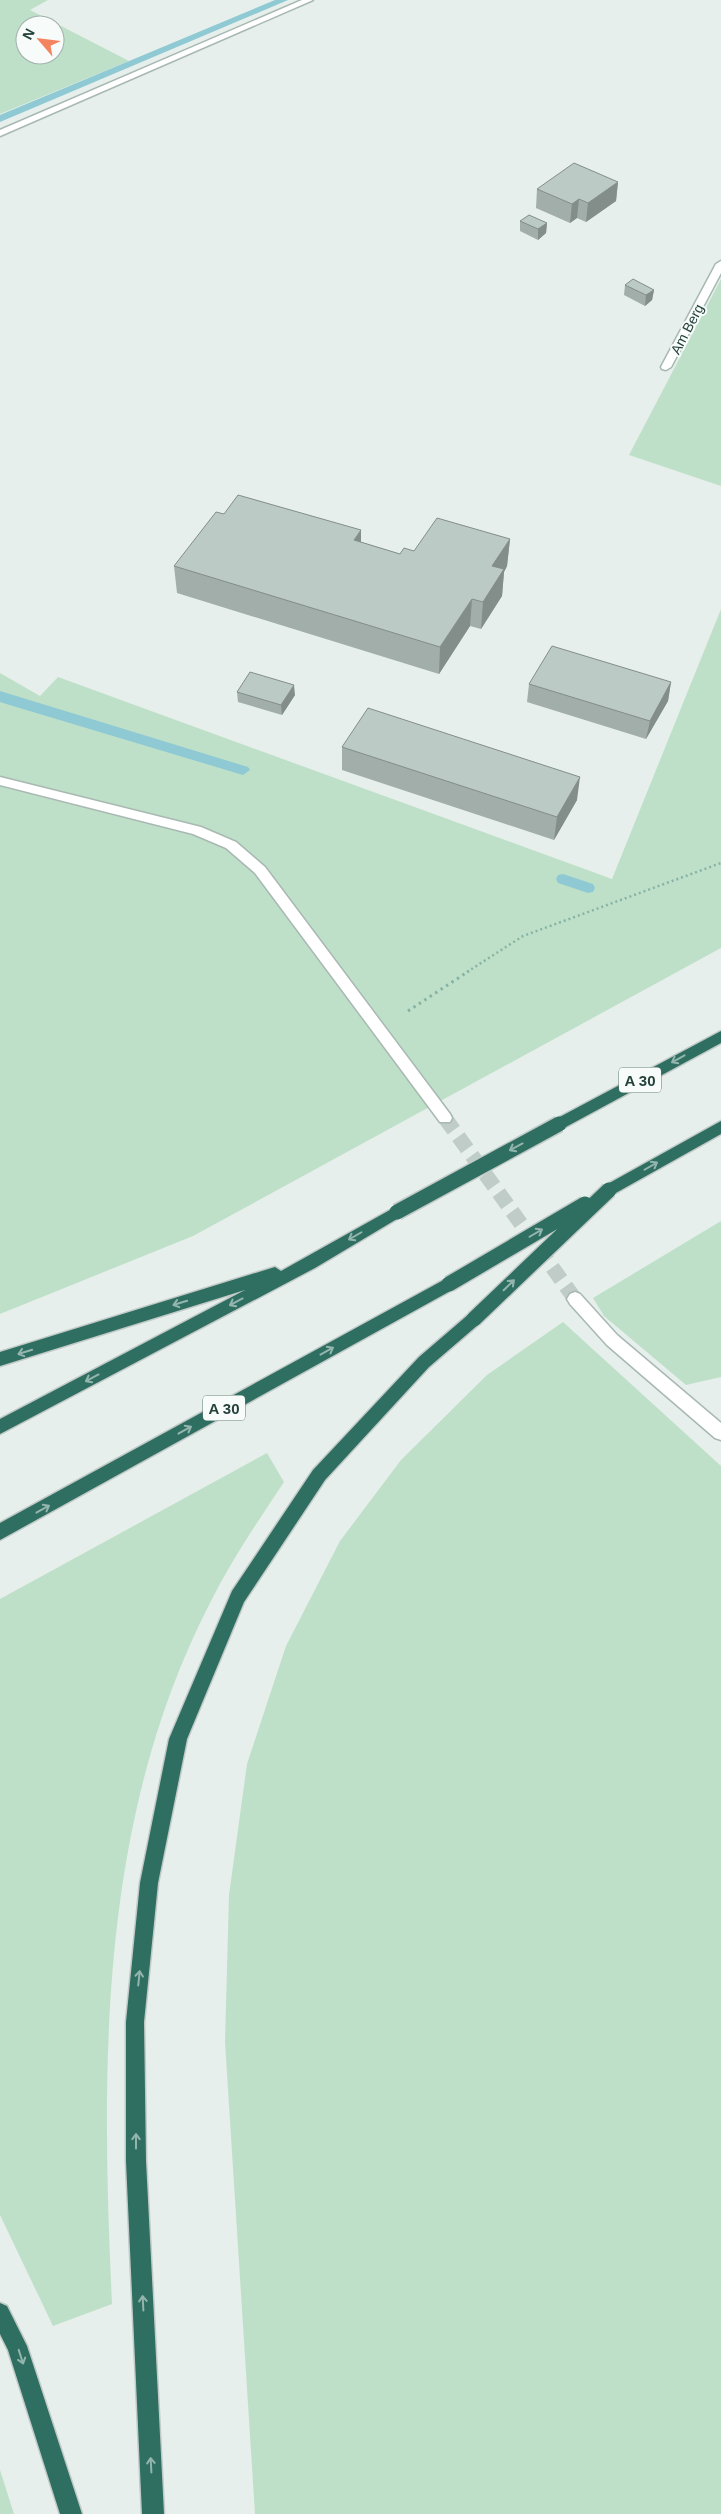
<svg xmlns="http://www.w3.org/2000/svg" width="721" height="2514" font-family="Helvetica,sans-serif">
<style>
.green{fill:#bfe0c8;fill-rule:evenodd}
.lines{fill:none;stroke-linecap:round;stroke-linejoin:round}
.stream{fill:#8ec9d4;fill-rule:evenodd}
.minor-tunnel{stroke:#bfccc8;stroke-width:15;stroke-dasharray:15 8;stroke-linecap:butt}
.minor-casing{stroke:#a8b8b2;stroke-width:3}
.motorway-casing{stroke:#c2cac8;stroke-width:3}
.path-far1{stroke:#86b3a5;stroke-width:2.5;stroke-dasharray:2 3;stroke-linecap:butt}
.path{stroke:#86b3a5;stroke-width:3;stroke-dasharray:2.5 4;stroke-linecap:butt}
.minor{fill:#fff;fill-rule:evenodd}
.motorway{fill:#2f6f62;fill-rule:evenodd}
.motorway-bridge-casing{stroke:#c2cac8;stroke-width:18;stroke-linecap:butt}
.motorway-bridge{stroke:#2f6f62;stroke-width:15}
.wall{fill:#a1aea9}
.shaded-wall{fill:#838d89}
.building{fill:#bbcac4;stroke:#838d89}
.oneway{stroke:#93b5ae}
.labels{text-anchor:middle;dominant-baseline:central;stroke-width:4;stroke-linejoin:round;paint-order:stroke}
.far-street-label{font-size:14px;fill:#24423a;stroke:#f7fbf9}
.shield{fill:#f7fbf9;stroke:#637a73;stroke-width:1}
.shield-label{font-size:15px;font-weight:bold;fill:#24423a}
</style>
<rect width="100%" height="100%" fill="#e6efeb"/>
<path class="green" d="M0,0H48L30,10L129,61L0,114ZM25,25H55V55H25Z
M721,279V486L629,455Z
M721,609V948L193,1236L0,1314V673L40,696L58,677L612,879Z
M721,1221V1377L686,1385L604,1316L593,1298Z
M563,1322L721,1466V2514H255L225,2042L229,1895L247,1764L286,1646L340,1541L401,1460L487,1375Z
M267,1453L284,1482C258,1521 231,1561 210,1603C98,1820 101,2067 112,2304L53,2326L0,2215V1599Z
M0,2470L14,2514H0Z"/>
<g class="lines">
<path class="stream" d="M275,0H288L0,122V115Z
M0,691L248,767L250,770L243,775L3,703L0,702Z
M563,874L593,884L595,888L593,892L588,893L558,883L556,879L558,875Z"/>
<path class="minor-tunnel" d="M445,1118L575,1299"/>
<defs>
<path id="minor" d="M302,0H313L0,136V130Z
M721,261V273L671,367L666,370L662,369L661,367L716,264Z
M0,777L201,827L236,842L265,867L450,1114L452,1118L450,1122H440L255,873L226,848L193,834L0,785Z
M575,1292L580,1294L617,1335L721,1423V1440L715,1438L607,1345L570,1304L567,1299L570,1294Z"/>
<path id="motorway" d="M721,1031V1043L564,1128H554L552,1124L554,1120Z
M721,1121V1134L614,1194L609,1196L604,1194L602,1190L604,1186Z
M397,1206L402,1208L404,1212L402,1216L315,1268L0,1434V1419L245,1290L0,1366V1352L275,1267L281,1271Z
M449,1277L454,1279L457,1284L454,1289L0,1540V1523Z
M474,1312L479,1314L482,1319L479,1324L429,1367L325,1480L244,1602L187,1739L158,1883L144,2022L146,2161L164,2514H142L126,2161V2022L140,1883L169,1739L232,1591L313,1470L419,1357L469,1314Z
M0,2303L7,2306L27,2346L82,2514H60L8,2350L0,2334Z"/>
</defs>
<use href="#minor" class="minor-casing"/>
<use href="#motorway" class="motorway-casing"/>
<path class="path-far1" d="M467,972L523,936L721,863"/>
<path class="path" d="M408,1011L469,971"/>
<use href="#minor" class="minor"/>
<use href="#motorway" class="motorway"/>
<defs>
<path id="motorway-bridge" d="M397,1212L559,1124
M449,1284L585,1204
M474,1319L609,1190"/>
</defs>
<use href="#motorway-bridge" class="motorway-bridge-casing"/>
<use href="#motorway-bridge" class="motorway-bridge"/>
</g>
<path class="wall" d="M618,182L616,201L586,222L577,218L570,223L536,208L537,189Z
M520,221L547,223L546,233L538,240L520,231Z
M625,285L654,290L652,300L645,306L624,295Z
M224,514L361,542L400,554L414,551L510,539L507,566L504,572L502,596L481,629L470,626L439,674L177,593L174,566Z
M671,682L668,701L646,739L527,702L529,684Z
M237,692L295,695L282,715L238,702Z
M342,747L577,800L554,840L342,770Z"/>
<path class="shaded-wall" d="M618,182L616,201L586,222L588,203Z
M579,199L577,218L570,223L572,204Z
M547,223L546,233L538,240V229Z
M654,290L652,300L645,306L646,295Z
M361,530V558L354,540Z
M510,539L507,566L504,572L502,596L481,629L483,602L492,566Z
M472,599L470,626L439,674L440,647Z
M671,682L668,701L646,739L650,721Z
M294,685L295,695L282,715L281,705Z
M580,777L577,800L554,840L557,817Z"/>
<path class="building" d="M574,163L618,182L588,203L579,199L572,204L537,189Z
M529,215L547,223L538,229L520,221Z
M633,279L654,290L646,295L625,285Z
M238,495L361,530L354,540L400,554L404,548L414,551L437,518L510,539L492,566L504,569L483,602L472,599L440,647L174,566L216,512L224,514Z
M552,646L671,682L650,721L529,684Z
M250,672L294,685L281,705L237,692Z
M368,708L580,777L557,817L342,747Z"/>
<defs><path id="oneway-shaft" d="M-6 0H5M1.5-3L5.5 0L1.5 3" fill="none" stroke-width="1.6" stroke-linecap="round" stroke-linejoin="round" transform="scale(1.25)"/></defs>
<g class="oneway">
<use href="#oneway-shaft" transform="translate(678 1059) rotate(151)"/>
<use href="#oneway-shaft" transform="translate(516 1147) rotate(152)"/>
<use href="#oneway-shaft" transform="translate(651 1166) rotate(-30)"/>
<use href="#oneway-shaft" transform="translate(536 1233) rotate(-30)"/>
<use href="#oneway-shaft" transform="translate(355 1236) rotate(150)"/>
<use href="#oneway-shaft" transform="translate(509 1285) rotate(-44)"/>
<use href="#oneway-shaft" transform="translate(236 1302) rotate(152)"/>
<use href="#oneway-shaft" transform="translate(180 1303) rotate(163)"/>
<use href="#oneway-shaft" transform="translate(327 1351) rotate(-29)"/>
<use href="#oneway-shaft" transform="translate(25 1352) rotate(163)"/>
<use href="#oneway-shaft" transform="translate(92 1378) rotate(152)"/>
<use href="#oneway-shaft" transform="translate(185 1430) rotate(-29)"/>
<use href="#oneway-shaft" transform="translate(43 1509) rotate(-29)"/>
<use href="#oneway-shaft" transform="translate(139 1978) rotate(-84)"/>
<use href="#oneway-shaft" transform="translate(136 2141) rotate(-90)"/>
<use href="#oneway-shaft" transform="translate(143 2303) rotate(-93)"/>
<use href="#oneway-shaft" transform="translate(21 2357) rotate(72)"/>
<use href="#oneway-shaft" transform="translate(151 2465) rotate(-93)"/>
</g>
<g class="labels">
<g class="far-street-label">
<text transform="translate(687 329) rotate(-62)">Am Berg</text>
</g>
<g class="shield">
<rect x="619" y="1067.5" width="42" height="25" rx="4"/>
<rect x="203" y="1395.5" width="42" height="25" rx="4"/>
</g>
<g class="shield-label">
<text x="640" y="1080">A 30</text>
<text x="224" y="1408">A 30</text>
</g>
</g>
<g transform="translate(40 40) rotate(298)"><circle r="24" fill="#f7fbf9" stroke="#a3b1ad"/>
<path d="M0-4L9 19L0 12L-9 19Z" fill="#f4845f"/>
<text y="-8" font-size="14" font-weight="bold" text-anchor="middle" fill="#24423a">N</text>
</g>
</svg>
